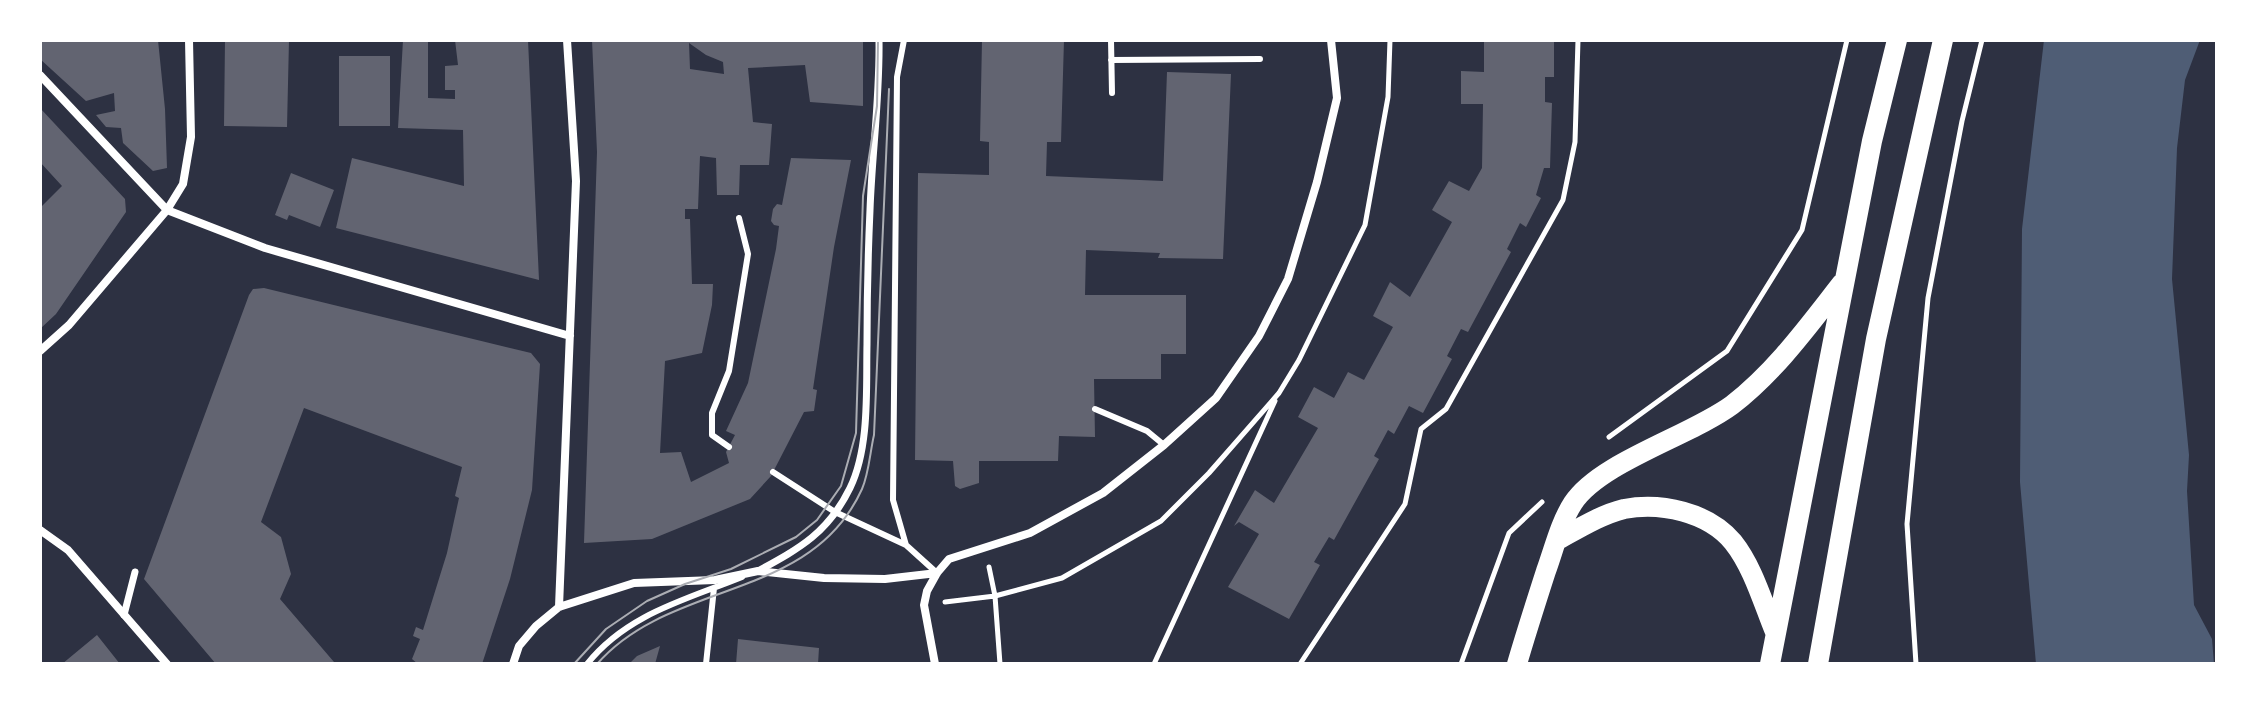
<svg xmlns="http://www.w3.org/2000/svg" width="2257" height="704" font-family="Roboto,sans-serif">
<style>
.water{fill:#4f5d75}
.building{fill:#626471;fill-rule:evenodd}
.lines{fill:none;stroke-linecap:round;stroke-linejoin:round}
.path{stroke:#fff;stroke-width:5}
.service{stroke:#fff;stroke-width:6}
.pedestrian{stroke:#fff;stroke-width:7}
.minor{stroke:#fff;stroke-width:8}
.primary{stroke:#fff;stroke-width:20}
.tram{stroke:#abadb3;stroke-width:2}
</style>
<rect width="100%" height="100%" fill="#2d3142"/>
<path class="water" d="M2044,40H2200L2185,80L2177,148L2172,279L2189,455L2187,491L2194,605L2212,639L2214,664H2036L2020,482L2022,229Z"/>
<path class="building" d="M40,40H158L165,109L167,168L153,171L123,143L121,128L106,127L96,115L115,111L114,93L86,101L40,59Z
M225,40H289L287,127L224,126Z
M403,40H428V98L455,99V90H445V66L458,65L455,40H528L539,280L336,228L352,158L464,186L463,130L398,128Z
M592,40H863V106L810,102L805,65L748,68L753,122L772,124L769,165H740L739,195H717L716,158L700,156L698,209H685V219H690L692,284H713L712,305L702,353L665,361L660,453L681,452L691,482L729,463L726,452L735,435L726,431L748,383L776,249L779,226L774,225L771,221L773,209L777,204L782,205L791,158L851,160L834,247L813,389L817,390L814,411L804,412L771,476L750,499L652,539L584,543L597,152ZM689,43L706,55L723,62L724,74L690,69Z
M982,40H1064L1061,142H1047L1046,176L1163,181L1167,72L1231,74L1223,259L1158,258L1160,253L1086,250L1085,295H1186V354H1161V379H1094L1095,437L1059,436L1058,461H979V483L960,489L955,486L953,461L915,460L918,173L989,175V142L980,141Z
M1484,40H1554V77H1545V102L1552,103L1550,168H1544L1536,195L1541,198L1526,227L1520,223L1507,249L1511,252L1468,332L1461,329L1447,356L1452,359L1423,413L1409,406L1394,434L1388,430L1374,456L1379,459L1334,540L1329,537L1314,562L1320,565L1289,619L1228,587L1259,534L1239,522L1234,526L1255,490L1274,503L1318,428L1298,417L1314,387L1334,398L1348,372L1364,380L1393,327L1373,316L1390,282L1410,297L1452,222L1432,210L1449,181L1469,191L1482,168L1483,104H1461V71L1484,72Z
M339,56H390V126H339Z
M40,108L125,199L126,212L56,314L40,329V208L62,186L40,162Z
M291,173L334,190L320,227L289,215L287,220L275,215Z
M264,288L531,353L540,364L532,490L510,579L482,664H418L412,659L420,639L413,636L416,627L423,630L447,553L459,498L455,496L462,467L304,408L261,522L281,537L291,574L280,599L334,662L216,664L144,579L249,295L253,289Z
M97,635L120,664H62Z
M738,639L819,648L818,664H736Z
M660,646L655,664H629L637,656Z"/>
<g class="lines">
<path class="path" d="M1609,437L1727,351L1802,230L1847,40
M989,567L995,596L1000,664
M945,602L995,596L1062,578L1161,521L1209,473L1279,393L1299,360L1365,225L1388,97L1390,40
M1154,664L1275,401
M1300,664L1405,504L1421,429L1446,409L1563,200L1575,142L1578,40
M1461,664L1509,533L1542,502
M1916,664L1907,524L1928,298L1962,121L1982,40"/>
<path class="service" d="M904,40L897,77L893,500L906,545L937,573
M1111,40L1112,93
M1111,60L1260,59
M1095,409L1147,431L1164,445
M729,447L712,435V413L729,371L748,254L739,218
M773,472L835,512L906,545
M587,664C627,614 685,600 742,577
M706,664L714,588"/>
<path class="pedestrian" d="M758,571C800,548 828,533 850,488C870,447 866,388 867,344C867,299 868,254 870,210C872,153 880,97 879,40
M124,615L135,572"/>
<path class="minor" d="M40,75L167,210L265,248L570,336
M40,351L69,325L167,210L183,184L191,137L189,40
M40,530L68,550L167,664
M559,607L576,181L567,40
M513,664L519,646L536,626L559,607L634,583L715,580L758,571L824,578L885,579L937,573
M935,664L924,605L927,591L937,573L949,559L1030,533L1103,493L1164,445L1216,398L1259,336L1288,279L1317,182L1337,98L1331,40"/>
<path class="primary" d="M1556,541C1578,529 1600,515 1624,509C1661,502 1708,512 1733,542C1753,567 1763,603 1775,632
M1517,664C1526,633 1536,602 1546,571C1554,549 1560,523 1573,503C1600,462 1690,436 1732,405C1776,371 1809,325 1842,283
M1770,664L1872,141L1897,40
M1818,664L1876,339L1943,40"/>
<path class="tram" d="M574,664L606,629L647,601L685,584L731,569L796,537L817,520L841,486L856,433L863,196L877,106L878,40
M597,664C671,579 811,602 862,489C869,473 870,452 874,435L889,89"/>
</g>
<rect width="2257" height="704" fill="none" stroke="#ffffff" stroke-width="84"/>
</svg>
